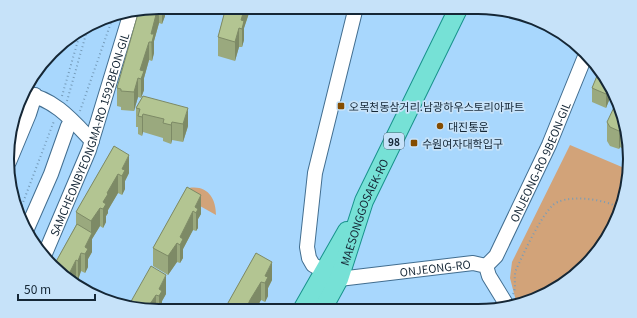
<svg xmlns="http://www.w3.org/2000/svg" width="637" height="318" font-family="Georgia,'Noto Sans KR',serif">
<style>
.park{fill:#d2a379}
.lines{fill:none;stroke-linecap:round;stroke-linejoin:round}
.minor-casing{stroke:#426e90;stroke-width:16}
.major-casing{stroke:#18938c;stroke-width:20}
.path{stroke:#769cba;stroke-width:2;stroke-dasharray:1 3;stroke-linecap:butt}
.minor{stroke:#fff;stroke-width:14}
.major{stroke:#76e1d6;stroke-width:18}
.wall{fill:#9aa97e}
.shaded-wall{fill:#7d8a66}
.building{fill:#b3c592;stroke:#7d8a66}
.poi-dot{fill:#844c00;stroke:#c6e2f9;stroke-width:1.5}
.labels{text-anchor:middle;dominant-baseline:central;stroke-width:3.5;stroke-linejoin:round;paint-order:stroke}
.shield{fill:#c6e2f9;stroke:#4a5f70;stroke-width:1}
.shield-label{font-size:10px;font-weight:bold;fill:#152736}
.poi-label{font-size:11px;fill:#152736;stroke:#c6e2f9;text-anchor:start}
.street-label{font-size:11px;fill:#152736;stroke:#c6e2f9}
.rim{fill:none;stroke:#152736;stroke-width:2}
</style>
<rect width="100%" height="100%" fill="#a8d7fd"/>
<path class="park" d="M570,145L629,170L614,226L570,280L536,300L517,305L510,278L512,262Z
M189,188C208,185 216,199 216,215L184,197Z"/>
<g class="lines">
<defs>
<g id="minor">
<path id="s1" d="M356,7L315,173L307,247L309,258L313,265L339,279L473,263L486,266L489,276L508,307"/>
<path d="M25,94C54,98 73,121 92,141"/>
<path d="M9,162L29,114L35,95"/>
<path d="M26,231L51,174L68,126"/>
<path id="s2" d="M44,256L89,150L131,12"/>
<path id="s3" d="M486,266L496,256L549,145L586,54"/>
</g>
<g id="major">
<path d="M302,310L347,231"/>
<path id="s4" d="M322,310L339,279L364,201L459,7"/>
</g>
</defs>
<use href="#minor" class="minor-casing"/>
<use href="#major" class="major-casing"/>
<path class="path" d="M62,96L81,30
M67,101L88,27
M80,111L114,14
M19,213L54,121
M513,294C517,286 513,278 516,270C523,254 540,218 552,206C564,193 606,199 619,208"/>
<use href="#minor" class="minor"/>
<use href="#major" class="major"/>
</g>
<path class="wall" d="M159,7H165V16L162,24L159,23L154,41V53L152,61L149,60L144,78V90L141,98L138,97L134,111L121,110V107L117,106V88Z
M226,7H254L253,11L250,10L244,28V40L242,47H239L235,61L218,56V37Z
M599,71L612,93L606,108L592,102V88Z
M143,96L188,126L183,142L172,140L171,144L163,141V138L143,132L142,136L138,134V127H136V108Z
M622,110L627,148L624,147L623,149L620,147L619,149L610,146L607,141V122Z
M114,146L129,173L125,181V189L122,195L118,193L108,210V213L106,216V222L103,228L100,226L92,239V252L88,259V267L85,273L81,271L78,280L76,279L74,283L53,267L76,225V212Z
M187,187L201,214L198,219V228L196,231L193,230L183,249V258L180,263L177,262L168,275L153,266V248Z
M256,253L272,280L268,288V296L265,302L261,300L255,310H224Z
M151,266L166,294L162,301V309L161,311H149Z"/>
<path class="shaded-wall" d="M158,7H159V23L154,41V53L152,61L151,34Z
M162,7H165V16L162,24Z
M245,7H250V10L244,28V40L242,47V29L241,20Z
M239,28V47L235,61V42Z
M149,42V60L144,78V90L141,98V79L140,70Z
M138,78V97L134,111V92Z
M609,87L612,93L606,108V94Z
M188,108V126L183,142V124Z
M143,114V132L142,136V117Z
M172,122V140L171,144V125Z
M624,128V147L623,149V130Z
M620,129V147L619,149V131Z
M129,155V173L125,181V189L122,195V169Z
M118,174V193L108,210V213L106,216V222L103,228V202L107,193Z
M201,195V214L198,219V228L196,231V213L195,207Z
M100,208V226L92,239V252L88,259V267L85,273V247L91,234V221Z
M193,211V230L183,249V258L180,263V237Z
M177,243V262L168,275V256Z
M81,253V271L78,280V261Z
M76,260V279L74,283L67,278Z
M272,262V280L268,288V296L265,302V276Z
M166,275V294L162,301V309L161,311H159V289Z
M261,282V300L255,310H246V309L250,300Z
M156,295V311H149L146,310Z"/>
<path class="building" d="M158,7L151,34H154L152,42H149L140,70L144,71L141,79L138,78L134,92L121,91V89L117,88L139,10Z
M226,7H245L241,20L244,21L242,29L239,28L235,42L218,37Z
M599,71L609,87L606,94L592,88Z
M143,96L188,108L183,124L172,122L171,125L163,123L164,119L143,114L142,117L138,116L140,109L136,108Z
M617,101L622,110L624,128L623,130L620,129L619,131L610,127L607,122Z
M114,146L129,155L122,169L125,170L122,176L118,174L107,193L108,194L103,202L106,204L103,209L100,208L91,221L76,212Z
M187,187L201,195L195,207L198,209L196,213L193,211L180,237L183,239L180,245L177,243L168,256L153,248Z
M77,224L92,233L85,247L88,249L85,254L81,253L78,261L76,260L67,278L53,267Z
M256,253L272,262L265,276L268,277L265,283L261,282L250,300L246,309L249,310H224Z
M151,266L166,275L159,289L162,291L159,296L156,295L146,310L129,305Z"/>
<g class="poi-dot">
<rect x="337" y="102" width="8" height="8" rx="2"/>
<circle cx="440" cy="126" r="4"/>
<rect x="410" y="139" width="8" height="8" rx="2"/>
</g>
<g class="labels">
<rect class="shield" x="384" y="133" width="20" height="16" rx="3"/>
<g class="shield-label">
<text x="394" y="141">98</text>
</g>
<g class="poi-label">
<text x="349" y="106">오목천동삼거리.남광하우스토리아파트</text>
<text x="448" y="126">대진통운</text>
<text x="422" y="143">수원여자대학입구</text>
</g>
<g class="street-label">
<text stroke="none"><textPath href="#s2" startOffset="130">SAMCHEONBYEONGMA-RO 1592BEON-GIL</textPath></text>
<text stroke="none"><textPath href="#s3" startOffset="118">ONJEONG-RO 9BEON-GIL</textPath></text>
<text stroke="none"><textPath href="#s4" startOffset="107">MAESONGGOSAEK-RO</textPath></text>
<text stroke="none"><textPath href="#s1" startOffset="391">ONJEONG-RO</textPath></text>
</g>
</g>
<path d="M0 0H637V318H0ZM159 14H478A145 145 0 0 1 623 159V159A145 145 0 0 1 478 304H159A145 145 0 0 1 14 159V159A145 145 0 0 1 159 14Z" fill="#c6e2f9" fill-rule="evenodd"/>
<path class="rim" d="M159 14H478A145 145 0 0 1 623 159V159A145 145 0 0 1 478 304H159A145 145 0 0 1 14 159V159A145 145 0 0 1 159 14Z"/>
<path d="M18 294v6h77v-6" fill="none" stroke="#152736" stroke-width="2"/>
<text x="24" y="294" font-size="12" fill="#152736" stroke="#c6e2f9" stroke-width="3" paint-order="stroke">50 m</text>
</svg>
